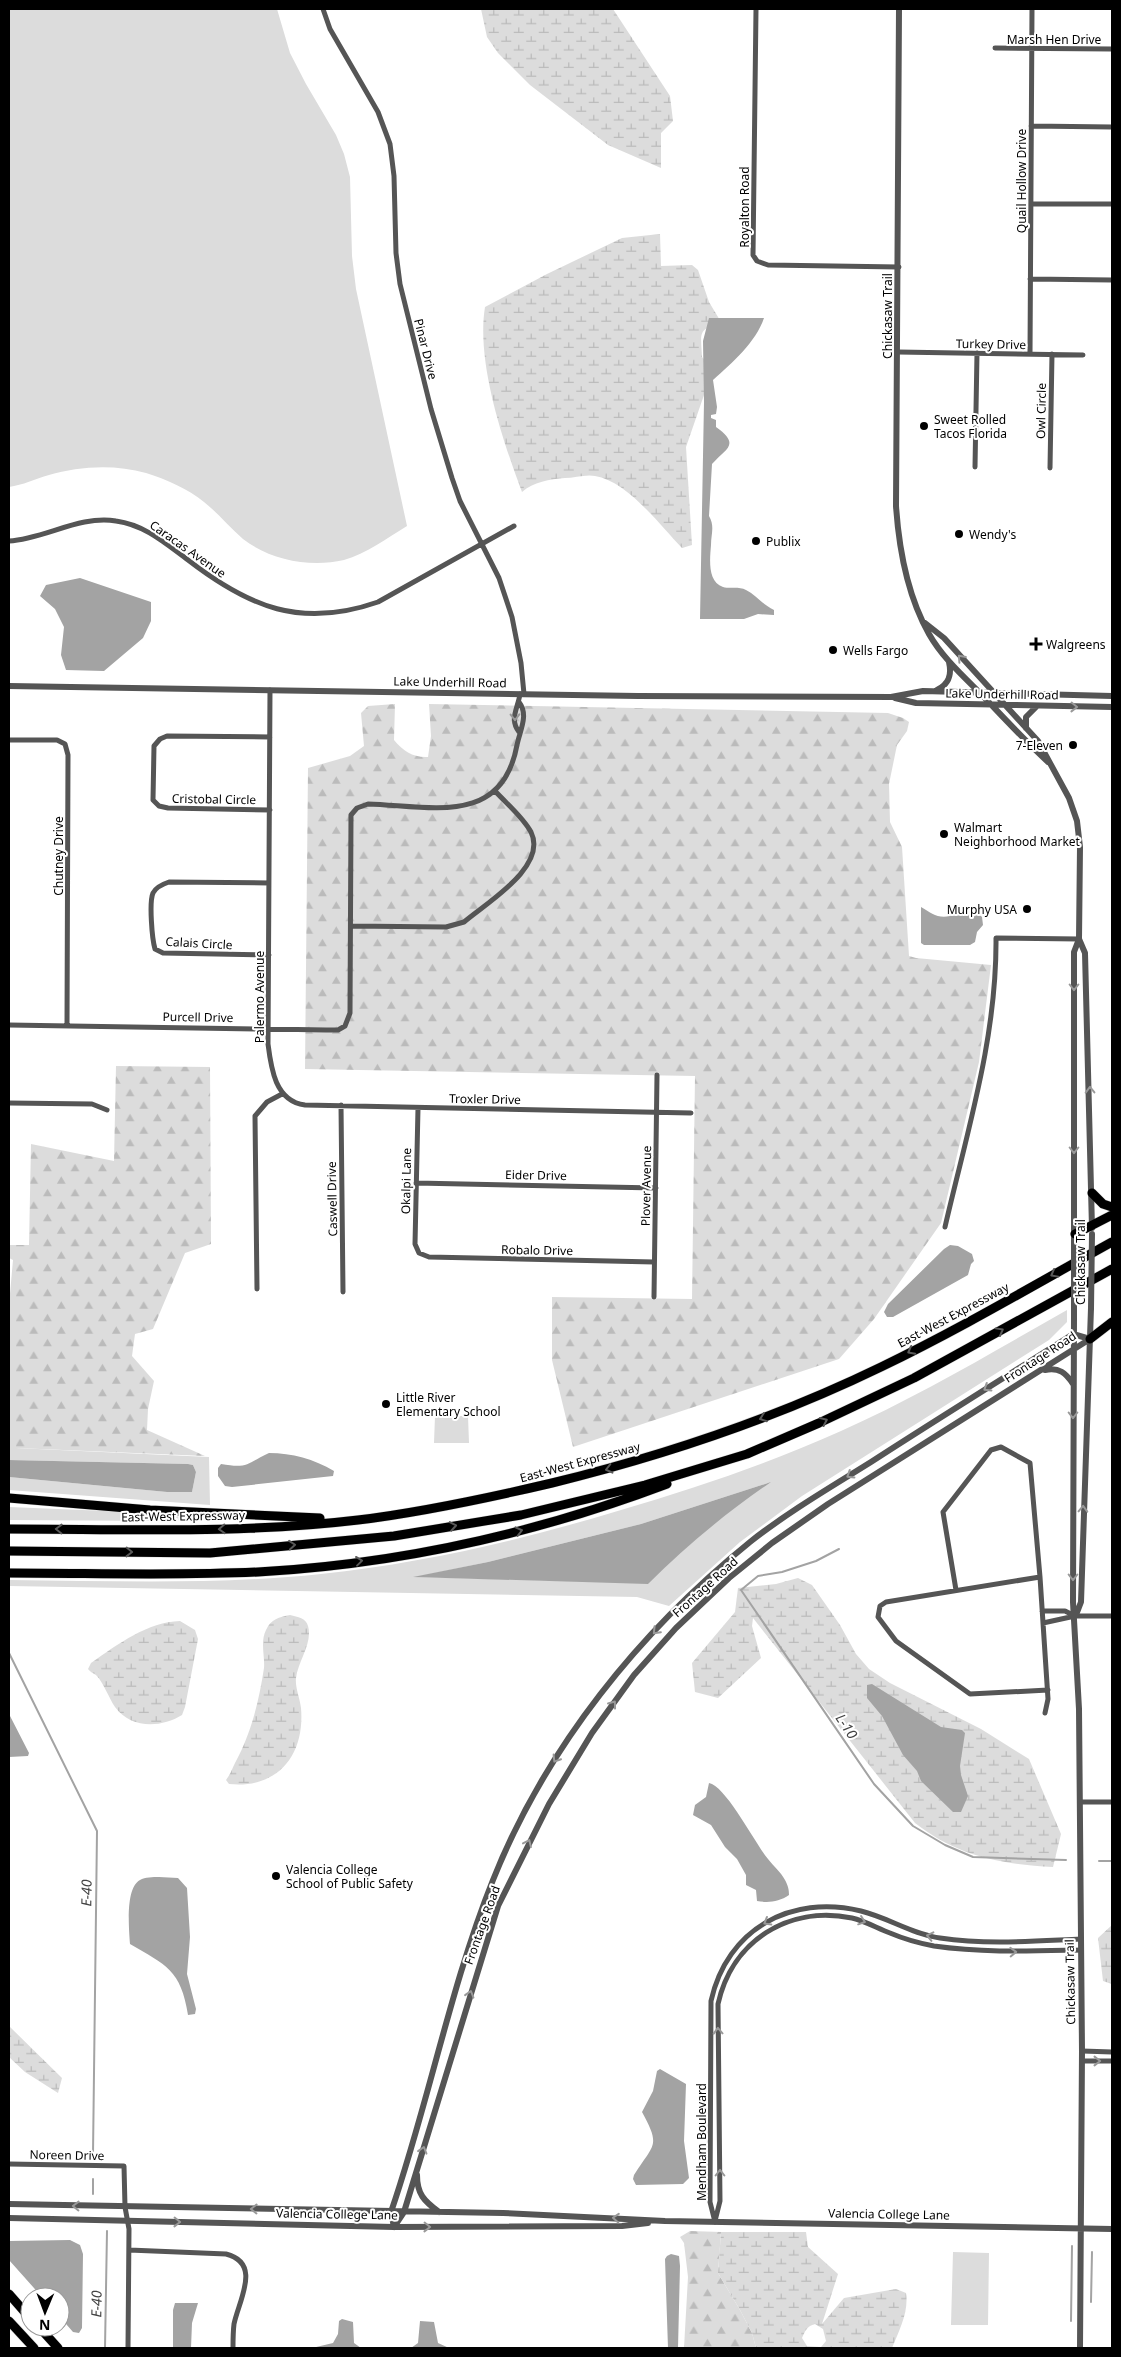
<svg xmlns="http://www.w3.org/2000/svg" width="1121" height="2357" font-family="'Noto Sans',sans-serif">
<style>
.grass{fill:#dcdcdc;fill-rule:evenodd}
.forest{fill:url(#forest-firs)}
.wetland{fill:url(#wetland-marsh);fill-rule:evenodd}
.water{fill:#a3a3a3}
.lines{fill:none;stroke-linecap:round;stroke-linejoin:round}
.stream{stroke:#a3a3a3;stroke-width:2}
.motorway-casing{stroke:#dbdbdb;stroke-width:10}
.minor{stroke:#555;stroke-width:5}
.tertiary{stroke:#555;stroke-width:6}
.motorway{stroke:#000;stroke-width:9}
.tertiary-bridge{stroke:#555;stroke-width:6}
.oneway{stroke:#999}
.oneway2{stroke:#595959}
.poi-dot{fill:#000;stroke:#fff;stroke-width:2}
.labels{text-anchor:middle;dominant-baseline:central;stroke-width:4;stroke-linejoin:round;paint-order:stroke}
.street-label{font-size:12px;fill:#000;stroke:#fff}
.poi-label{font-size:12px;fill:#000;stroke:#fff;text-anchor:start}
.water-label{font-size:14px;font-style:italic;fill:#444;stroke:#fff}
</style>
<defs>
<pattern id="forest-firs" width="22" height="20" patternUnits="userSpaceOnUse" patternTransform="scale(1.25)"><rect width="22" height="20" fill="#dcdcdc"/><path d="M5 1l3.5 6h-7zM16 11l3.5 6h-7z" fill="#bbb"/></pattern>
<pattern id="wetland-marsh" width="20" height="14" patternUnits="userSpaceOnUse" patternTransform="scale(1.25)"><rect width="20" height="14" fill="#dcdcdc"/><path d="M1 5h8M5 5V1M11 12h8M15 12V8" fill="none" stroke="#bbb"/></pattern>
</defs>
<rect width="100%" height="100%" fill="#fff"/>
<path class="grass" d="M9,9H277L290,53L306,84L336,135L344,154L350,177L352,256L356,289L407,526C387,538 366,554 344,560C310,568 270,560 243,539C229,527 218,513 204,502C188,489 166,479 146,473C115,464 79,466 49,475C35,479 23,485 9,487Z
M9,1245H16V1448L209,1457L210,1505L9,1490V1477L167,1492H192L196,1472L193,1465L188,1464L9,1460V1305L13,1260L9,1258Z
M1067,1310V1322L1049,1340L802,1496L740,1542L669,1606L637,1597L9,1586V1580C113,1581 217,1585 321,1574C423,1563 522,1540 621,1510C695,1488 770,1463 841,1431C919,1396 993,1352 1067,1310ZM768,1483L726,1513L677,1555L648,1583L416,1577L488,1562L641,1524Z
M435,1416H468L469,1443H434Z
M9,1507L156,1513L214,1519L161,1521L9,1520Z
M953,2252L989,2253L988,2325H951Z"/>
<path class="forest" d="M395,704L394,740C403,751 414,758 428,757L431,736L429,704L888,713L903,718L909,722L907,731L897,745L889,784L890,822L902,847L909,956L916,958L991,965L979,1062L941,1223L874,1319L839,1359L573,1447L552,1360V1297L692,1299L695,1076L305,1069L308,768L350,756L364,746L361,713L368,706Z
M116,1066L210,1067L211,1244L185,1253L153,1329L135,1334L132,1356L154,1381L148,1409L147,1430L205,1456L16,1448V1245H29L31,1144L114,1161Z
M690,2231L721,2232L718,2273L740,2310L752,2333L756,2348H684L688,2277L684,2243L680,2237Z"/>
<path class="wetland" d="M481,9H613L670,96L673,121L661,133V168L608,145L530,85L498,53L487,37Z
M660,234L661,266L692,265L698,270L709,302L721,322C697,330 701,333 702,357L713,369L686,447L692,545L682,548C660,525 627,481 595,476C586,474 574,478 565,478C550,479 533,482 522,492C503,441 476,362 485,307L547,274L622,238Z
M798,1578L812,1585L840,1625L856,1654L869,1669L890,1683L981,1729L1029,1759L1061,1834L1053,1867C1000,1864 957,1856 915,1823L753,1618L752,1626L761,1658L718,1698L695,1692L692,1663L735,1612L738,1588L776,1584Z
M290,1615C298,1617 306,1618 308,1626C313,1643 298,1661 296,1678C295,1688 300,1698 301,1708C305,1755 278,1789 229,1784L226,1780C230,1775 232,1769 235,1763C251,1734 259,1701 264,1668C265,1656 260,1642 266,1630C271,1619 279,1617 290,1615Z
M180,1621L195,1630L198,1639L185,1707L182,1715C161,1728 131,1729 115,1707C109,1698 104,1684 97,1676C94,1673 91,1673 88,1669L91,1663C118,1644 148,1622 180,1621Z
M1112,1925V1984L1103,1981L1098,1938Z
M9,2026L62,2078L58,2093L25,2072L9,2057Z
M721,2232H806L808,2247L838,2274L822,2324L844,2298L896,2289L906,2293C909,2312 899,2331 892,2348H756L752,2333L740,2310L718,2273ZM815,2324L823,2329L826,2341L821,2347L807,2346L802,2338C805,2331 807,2326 815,2324Z"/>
<path class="water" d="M709,318H764C756,342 732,363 713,380L717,407L716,414L711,415V418L716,420V427C741,445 726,448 712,464L709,516C715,526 711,534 711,545C710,558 707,582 723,587C730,589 739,586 746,590C756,595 763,605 774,610V615L758,614L744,619H700L704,402L703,341Z
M80,578L151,602V621L143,638L104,671L66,670L61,655L64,627L55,609L40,596L46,585Z
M921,907C931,913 938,919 950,916L956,909L972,907L982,917L983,925L977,932L975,942L970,945H924L921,943Z
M950,1245L958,1246L972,1254L974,1261L971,1264L968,1275L893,1317H887L884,1312L888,1304L944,1249Z
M269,1453C292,1453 314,1459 334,1471L333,1476L232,1487L225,1486L218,1476V1468L221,1464C249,1469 247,1463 269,1453Z
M9,1460L188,1464L193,1465L196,1472L192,1492H167L9,1477Z
M771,1482C726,1513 686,1546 648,1584L413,1577L488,1562L641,1524Z
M872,1684L941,1727L962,1730L965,1733L960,1766L961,1775L968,1796L961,1812H953L921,1781L917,1771L903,1755L882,1716L867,1698V1685Z
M9,1714L29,1753L28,1756L9,1757Z
M709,1783C726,1786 756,1845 768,1859C774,1867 781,1872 785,1880C788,1886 789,1889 789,1895C779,1902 768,1903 757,1901L756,1890L746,1885V1875L737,1859L725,1847L711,1825L693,1815L695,1805L706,1797Z
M159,1877L178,1878L187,1888L190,1937L187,1974L196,2009L195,2014L188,2015C181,1970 166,1965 130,1944C129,1929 125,1888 140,1880C145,1877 153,1877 159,1877Z
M660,2069L686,2084L684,2141L689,2178L683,2184L636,2185L633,2179L634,2175C654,2143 661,2147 642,2112L653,2091L657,2071Z
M70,2240L80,2245L83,2254L82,2328L79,2333L73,2332L60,2317V2297H42L9,2260V2241Z
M671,2254L679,2256L680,2266L678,2348H668L665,2259L667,2256Z
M175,2303H198L192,2323L191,2348H173V2310Z
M342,2319L353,2322L354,2343L361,2348H312L333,2343L338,2334L339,2321Z
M420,2321L434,2322L438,2343L449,2348H411L418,2343Z"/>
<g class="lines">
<path class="stream" d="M839,1549L816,1561L782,1572L758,1576L741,1590L874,1784L913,1826L945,1845L973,1857L1066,1860
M9,1653L97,1831L93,2154
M1099,1861H1112
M93,2179V2194
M1091,2302L1092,2252
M1071,2321L1072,2246
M105,2348L107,2231"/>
<defs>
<path id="motorway" d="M1092,1193L1103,1204L1112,1207
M1075,1234L1112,1215
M1090,1339L1112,1322
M9,1498L150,1510L320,1518
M9,1529C125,1529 242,1534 358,1520C424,1512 488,1498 552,1483C666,1455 776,1418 881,1367C960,1329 1036,1284 1112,1242
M9,1551L210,1553L394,1536L521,1515L645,1485L747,1454L819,1423L914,1378L1112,1269
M9,1573C92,1573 176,1576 258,1572C398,1564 537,1533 667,1484
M9,2294L30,2318
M9,2321L34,2348
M39,2327L58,2348"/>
</defs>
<use href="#motorway" class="motorway-casing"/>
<path class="minor" d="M323,9L330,29L378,112L390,144L394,176L396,253L400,284L431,409L452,478L460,501L499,578L512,617L521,663L524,694
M756,9L753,255L757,261L768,265L899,267
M995,48L1112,49
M1031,126L1112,127
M1031,204H1112
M1030,279L1112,280
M898,352L1083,355
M1030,354L1032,9
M975,467L977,353
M1050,468L1052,354
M9,541C45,539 79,515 116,521C145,525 165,543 188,560C249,607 301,629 378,602L514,526
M270,690L268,1044C271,1068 275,1101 305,1105L691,1113
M519,732C509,719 518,708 520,694
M270,737L167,736L160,739L154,746L153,800L159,806L168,808L270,810
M9,740H57L65,744L68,755L67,1026
M351,926L446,927L464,922C486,903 548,867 531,832C523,817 507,804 495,791
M269,955L163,953L155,949C152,939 149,902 153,893C156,887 163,884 169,882L269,883
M9,1025L326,1030H338L345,1026L350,1013L351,815L357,808L368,804C430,806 502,827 517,745C520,730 529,715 519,702
M9,1103L92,1104L107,1110
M341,1105L343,1292
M418,1108L415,1244L419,1253L429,1257L654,1262
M416,1183L656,1188
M945,1227C967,1132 997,1037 996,938L1079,939
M257,1289L255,1116L267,1102L282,1094
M654,1297L657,1075
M1040,1577L1048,1699L1045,1713
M956,1590L943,1512L991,1450L1001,1447L1030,1463L1040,1577L886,1602L880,1606L878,1617L896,1641L970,1694L1048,1690
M1042,1611H1065L1075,1616
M1043,1623L1075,1616H1112
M1080,1802H1112
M1082,2051L1112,2052
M1082,2061H1112
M9,2164L124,2166L125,2207L129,2229L128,2348
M715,2221L720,2201L718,2004C732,1941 788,1905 852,1918C865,1921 877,1928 890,1933C904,1939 918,1943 934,1946C983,1953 1031,1951 1081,1950
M715,2222L710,2202L711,2001C727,1929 791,1894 861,1911C889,1918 912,1934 940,1938C987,1945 1034,1941 1081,1939
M129,2250L226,2254C262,2263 239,2300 234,2324C233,2332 233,2340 233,2348"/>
<path class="tertiary" d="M899,9L896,506C899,550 907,595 929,634C942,657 962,675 981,694C1003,717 1024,740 1048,762
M925,623L944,638L1038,741L1069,798L1077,821L1080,847L1079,939L1074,952V1246
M9,686L638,696L891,697L923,691L1112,696
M937,690C949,684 952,675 949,662
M895,698L916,703L1112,707
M1026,728V717L1037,706
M1079,939L1085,953L1092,1228
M1074,1318L1073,1602L1079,1709L1082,2051L1080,2348
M1045,1370C1059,1367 1066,1373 1073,1384
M1076,1615L1081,1602L1091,1308
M417,2175C417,2194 424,2201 439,2212
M9,2204L503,2213L665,2221L1112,2229
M9,2218L394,2227L622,2226L648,2223
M394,2227L391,2212C429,2102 450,1987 493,1880C546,1747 640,1631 750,1542C788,1512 831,1487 871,1462C936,1420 1002,1379 1067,1338L1073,1334L1090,1339
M394,2227L404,2212L498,1906L549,1804L592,1733L634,1675L676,1628L729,1578L772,1543L828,1504L1090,1339"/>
<use href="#motorway" class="motorway"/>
<path class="tertiary-bridge" d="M1074,1246V1318
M1091,1308L1092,1234"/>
</g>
<defs><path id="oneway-chevron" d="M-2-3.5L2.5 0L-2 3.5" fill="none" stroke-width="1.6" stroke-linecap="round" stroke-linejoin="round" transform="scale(1.25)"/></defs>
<g class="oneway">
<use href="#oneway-chevron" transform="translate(961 658) rotate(-132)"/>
<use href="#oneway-chevron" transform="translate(1074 707) rotate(1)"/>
<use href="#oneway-chevron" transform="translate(515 717) rotate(89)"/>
<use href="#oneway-chevron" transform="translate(1074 987) rotate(90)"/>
<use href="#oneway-chevron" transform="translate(1090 1090) rotate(-91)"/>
<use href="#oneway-chevron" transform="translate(1074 1150) rotate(90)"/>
<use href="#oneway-chevron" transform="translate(987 1388) rotate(148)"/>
<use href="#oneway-chevron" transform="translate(1073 1415) rotate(90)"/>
<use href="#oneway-chevron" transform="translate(850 1475) rotate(148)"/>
<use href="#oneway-chevron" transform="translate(1083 1509) rotate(-88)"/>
<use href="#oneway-chevron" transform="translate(1073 1577) rotate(90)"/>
<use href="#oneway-chevron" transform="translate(656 1631) rotate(134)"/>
<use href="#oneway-chevron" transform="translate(613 1704) rotate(-54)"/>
<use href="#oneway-chevron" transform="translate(556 1759) rotate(122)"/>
<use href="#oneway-chevron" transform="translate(528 1843) rotate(-65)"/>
<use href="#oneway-chevron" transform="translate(862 1921) rotate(19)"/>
<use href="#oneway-chevron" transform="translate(767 1922) rotate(150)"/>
<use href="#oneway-chevron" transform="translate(930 1936) rotate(-167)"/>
<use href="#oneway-chevron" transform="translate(1013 1952) rotate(-2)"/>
<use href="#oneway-chevron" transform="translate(470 1994) rotate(-73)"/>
<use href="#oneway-chevron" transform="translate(718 2031) rotate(-92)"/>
<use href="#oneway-chevron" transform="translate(1097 2061)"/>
<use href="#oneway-chevron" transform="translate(423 2150) rotate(-73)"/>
<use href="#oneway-chevron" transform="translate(720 2173) rotate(-90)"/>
<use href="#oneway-chevron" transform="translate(76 2206) rotate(-179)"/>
<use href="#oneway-chevron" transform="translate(254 2209) rotate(-179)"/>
<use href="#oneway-chevron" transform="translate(616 2218) rotate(-176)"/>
<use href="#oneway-chevron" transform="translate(177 2222) rotate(1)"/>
<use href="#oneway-chevron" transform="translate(427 2227) rotate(1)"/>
</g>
<g class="oneway2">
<use href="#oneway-chevron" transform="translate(1054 1274) rotate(151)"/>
<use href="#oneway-chevron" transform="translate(1000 1331) rotate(-29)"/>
<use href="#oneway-chevron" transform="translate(911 1351) rotate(152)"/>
<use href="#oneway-chevron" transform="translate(763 1418) rotate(160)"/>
<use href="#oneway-chevron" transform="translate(824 1421) rotate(-25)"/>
<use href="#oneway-chevron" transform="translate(609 1469) rotate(166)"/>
<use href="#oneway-chevron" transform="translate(453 1526) rotate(-10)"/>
<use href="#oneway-chevron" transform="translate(59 1529) rotate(-179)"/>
<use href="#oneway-chevron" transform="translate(222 1529) rotate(177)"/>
<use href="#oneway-chevron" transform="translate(519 1531) rotate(-14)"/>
<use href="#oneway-chevron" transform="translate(292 1545) rotate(-5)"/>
<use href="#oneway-chevron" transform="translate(129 1552) rotate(1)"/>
<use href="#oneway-chevron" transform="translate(359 1561) rotate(-7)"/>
</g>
<g class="poi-dot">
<circle cx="924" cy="426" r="5"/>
<circle cx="959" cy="534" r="5"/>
<circle cx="756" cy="541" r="5"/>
<path d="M1033.5 636.5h5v5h5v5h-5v5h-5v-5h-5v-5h5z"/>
<circle cx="833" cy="650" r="5"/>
<circle cx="1073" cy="745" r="5"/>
<circle cx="944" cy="834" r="5"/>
<circle cx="1027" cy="909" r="5"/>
<circle cx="386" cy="1404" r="5"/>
<circle cx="276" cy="1876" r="5"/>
</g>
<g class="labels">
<g class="street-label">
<text x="1054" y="39">Marsh Hen Drive</text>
<text transform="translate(1021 181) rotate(-90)">Quail Hollow Drive</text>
<text transform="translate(744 207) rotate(-90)">Royalton Road</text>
<text transform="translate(887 316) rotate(-90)">Chickasaw Trail</text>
<text transform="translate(991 344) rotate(1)">Turkey Drive</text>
<text transform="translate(426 349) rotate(76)">Pinar Drive</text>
<text transform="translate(1041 411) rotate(-89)">Owl Circle</text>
<text transform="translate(188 549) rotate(35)">Caracas Avenue</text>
<text transform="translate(450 682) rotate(1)">Lake Underhill Road</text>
<text transform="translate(1002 694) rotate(1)">Lake Underhill Road</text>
<text transform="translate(214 799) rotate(1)">Cristobal Circle</text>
<text transform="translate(58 856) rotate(-90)">Chutney Drive</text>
<text transform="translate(199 943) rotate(3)">Calais Circle</text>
<text transform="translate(259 997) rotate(-90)">Palermo Avenue</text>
<text transform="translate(198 1017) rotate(1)">Purcell Drive</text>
<text transform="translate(485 1099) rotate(1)">Troxler Drive</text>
<text transform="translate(536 1175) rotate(1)">Eider Drive</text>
<text transform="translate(406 1181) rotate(-89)">Okalpi Lane</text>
<text transform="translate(646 1186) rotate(-89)">Plover Avenue</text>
<text transform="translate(332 1199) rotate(-91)">Caswell Drive</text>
<text transform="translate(537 1250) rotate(1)">Robalo Drive</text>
<text transform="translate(1080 1262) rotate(-90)">Chickasaw Trail</text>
<text transform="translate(953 1315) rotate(-28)">East-West Expressway</text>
<text transform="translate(1040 1357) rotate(-33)">Frontage Road</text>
<text transform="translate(580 1462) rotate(-15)">East-West Expressway</text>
<text transform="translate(183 1516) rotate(-1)">East-West Expressway</text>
<text transform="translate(705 1587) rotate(-42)">Frontage Road</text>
<text transform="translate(482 1925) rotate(-70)">Frontage Road</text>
<text transform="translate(1070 1982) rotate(-91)">Chickasaw Trail</text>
<text transform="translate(701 2142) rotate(-90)">Mendham Boulevard</text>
<text transform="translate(67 2155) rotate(1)">Noreen Drive</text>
<text transform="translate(337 2214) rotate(1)">Valencia College Lane</text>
<text transform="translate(889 2214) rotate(1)">Valencia College Lane</text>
</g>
<g class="poi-label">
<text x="934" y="419">Sweet Rolled<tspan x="934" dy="14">Tacos Florida</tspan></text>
<text x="969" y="534">Wendy's</text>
<text x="766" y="541">Publix</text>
<text x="1046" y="644">Walgreens</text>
<text x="843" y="650">Wells Fargo</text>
<text x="1063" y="745" text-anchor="end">7-Eleven</text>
<text x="954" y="827">Walmart<tspan x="954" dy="14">Neighborhood Market</tspan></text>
<text x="1017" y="909" text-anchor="end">Murphy USA</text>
<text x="396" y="1397">Little River<tspan x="396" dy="14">Elementary School</tspan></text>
<text x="286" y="1869">Valencia College<tspan x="286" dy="14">School of Public Safety</tspan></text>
</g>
<g class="water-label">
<text transform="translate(847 1726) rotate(56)">L-10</text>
<text transform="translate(86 1893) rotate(-89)">E-40</text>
<text transform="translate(96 2304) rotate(-89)">E-40</text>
</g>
</g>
<rect width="1121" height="2357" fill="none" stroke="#000000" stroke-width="20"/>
<g transform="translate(45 2312) rotate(181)"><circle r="24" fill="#ffffff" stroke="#999999"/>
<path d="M0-4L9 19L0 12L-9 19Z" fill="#000000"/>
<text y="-8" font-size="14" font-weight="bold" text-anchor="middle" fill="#000000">N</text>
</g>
</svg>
